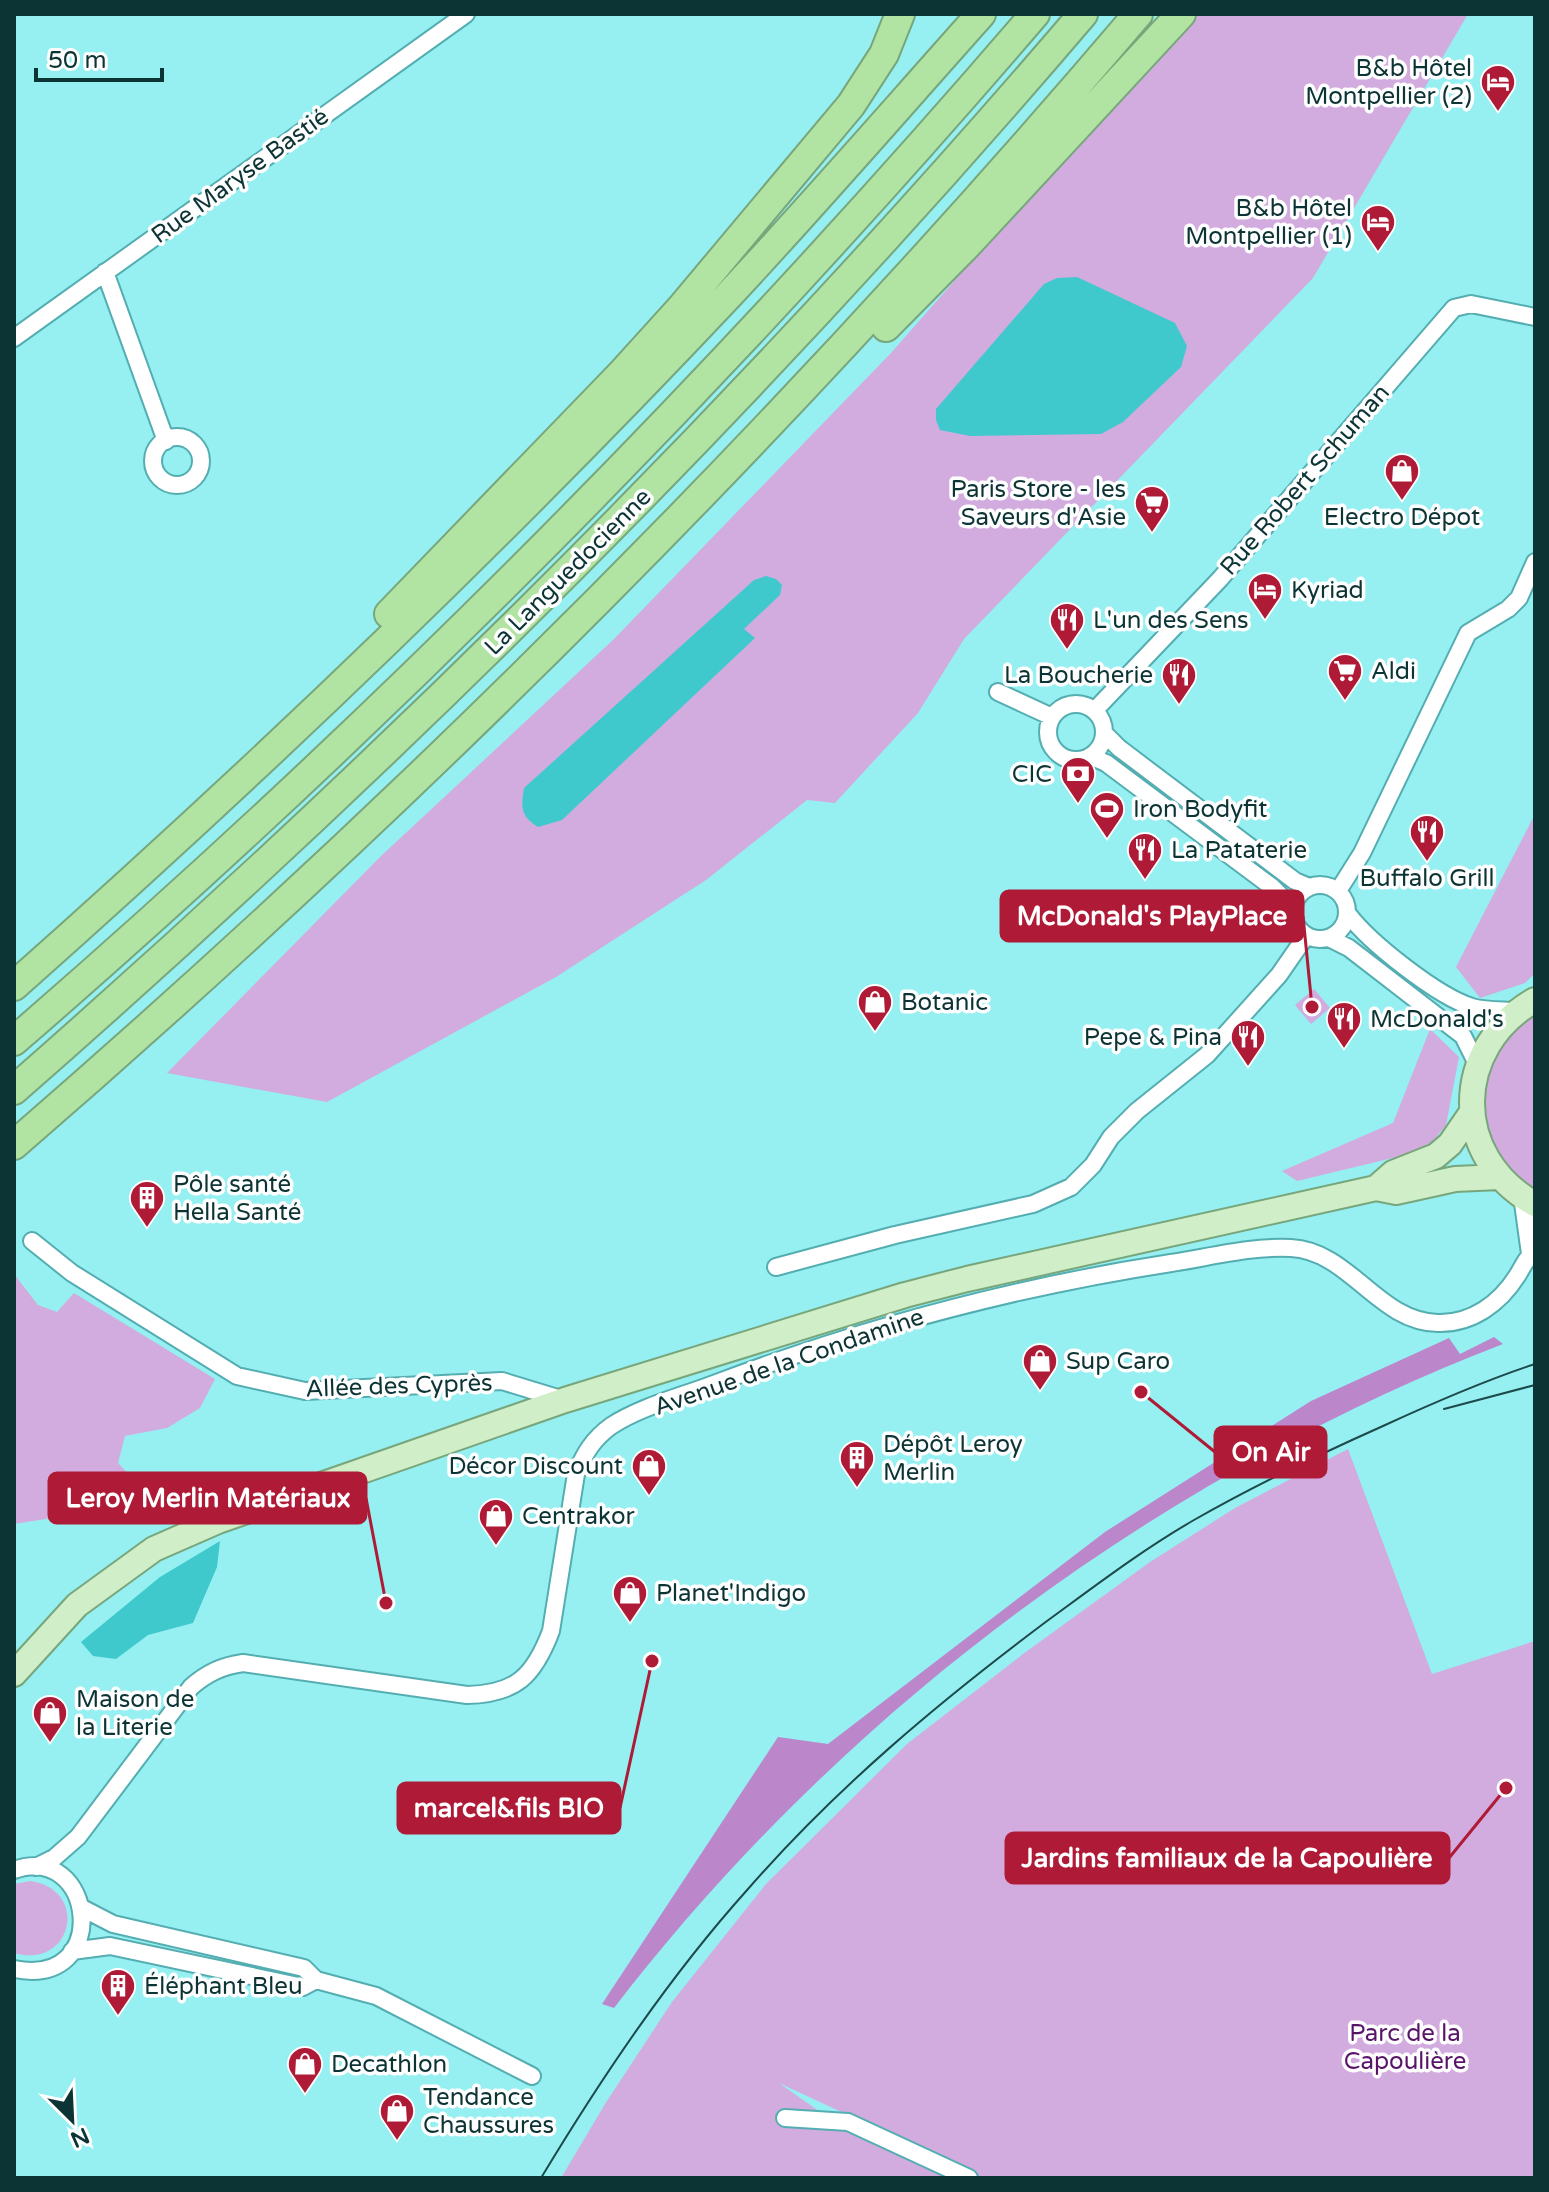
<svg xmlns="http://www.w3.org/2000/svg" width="1549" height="2192" font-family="'Varela Round',sans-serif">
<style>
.green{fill:#d2acde}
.forest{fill:#bc86cb}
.water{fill:#3fc9cd}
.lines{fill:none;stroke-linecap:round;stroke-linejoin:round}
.minor-casing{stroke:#54aeb1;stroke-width:20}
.primary-casing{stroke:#78a67c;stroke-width:28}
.motorway-casing{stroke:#78a67c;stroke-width:32}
.minor{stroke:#fff;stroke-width:16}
.primary{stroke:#d0eec7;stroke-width:24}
.motorway{stroke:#b1e3a2;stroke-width:28}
.tram{stroke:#1d4a4b;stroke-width:2}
.labels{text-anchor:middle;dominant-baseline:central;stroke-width:7;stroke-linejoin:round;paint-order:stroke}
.poi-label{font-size:24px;fill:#0d3435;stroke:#fefefe;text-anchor:start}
.street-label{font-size:24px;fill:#0d3435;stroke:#fefefe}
.park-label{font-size:24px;fill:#581469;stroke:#fefefe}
.leader{fill:none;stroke:#af1b36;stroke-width:3}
.callout-dot{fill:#af1b36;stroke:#fefefe;stroke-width:3}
.callout{fill:#af1b36;stroke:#af1b36;stroke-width:3}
.callout-label{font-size:26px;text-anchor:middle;font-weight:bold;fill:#fff}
</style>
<rect width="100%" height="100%" fill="#96eff1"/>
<path class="green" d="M1189,14H1468L1313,278L964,639L918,713L835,803L807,800L706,880L556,977L327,1102L167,1073L380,857L614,639L891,353Z
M1535,814V973L1525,983L1480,998L1456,967Z
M1314,989L1330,1008L1311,1024L1295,1005Z
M1535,1013V1191C1468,1148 1466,1056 1535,1013Z
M1430,1029L1459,1057L1446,1125L1426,1150L1297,1181L1282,1171L1393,1123Z
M14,1274L38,1305L57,1312L74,1293L215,1379L200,1408L167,1428L125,1436L118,1463L137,1483L161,1485L173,1499L14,1524Z
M1348,1449L1432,1674L1535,1641V2178H983L779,2083L847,2131L952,2178H561L605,2104L672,2002L766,1884L907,1744L1023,1654L1150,1562L1235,1508Z
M30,1881C90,1889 73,1970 14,1953V1884Z"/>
<path class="forest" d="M1494,1337L1503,1344C1154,1479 842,1712 614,2008L602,2004L778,1737L828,1744L1105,1532L1311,1401L1449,1338L1460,1354Z"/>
<path class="water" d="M1077,277L1175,323L1187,346L1181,367L1123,422L1101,434L970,436L940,430L936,420V409L1044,284L1057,278Z
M766,576L776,579L782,585L780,595L744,629L755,638L562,820L538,827C520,816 521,807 524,788L754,580Z
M220,1541L217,1567L193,1623L148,1635L116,1659L93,1656L81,1642L160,1577Z"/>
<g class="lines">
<defs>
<path id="minor" d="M105,272L166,441
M14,338L466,14
M153 461a24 24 0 1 1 48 0a24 24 0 1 1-48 0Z
M998,692L1052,717
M1048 732a28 28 0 1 1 56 0a28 28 0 1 1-56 0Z
M1095,710L1220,579L1454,308L1471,304L1535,317
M1104,733L1119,748L1295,881L1309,887
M1090,756L1106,763L1272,887L1293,908
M1293 912a27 27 0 1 1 54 0a27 27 0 1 1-54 0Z
M1338,891L1362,853L1468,633L1508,609L1519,598L1535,562
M1348,914C1370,943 1437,996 1472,1007C1486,1011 1502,1010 1516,1011
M1329,938L1349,948L1463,1036L1477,1064
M1522,1196L1530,1254
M32,1241L72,1273L237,1376L305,1391L502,1381L564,1400
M776,1267L895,1235L1033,1204L1071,1187L1093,1165L1111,1137L1137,1111L1207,1055L1279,975L1306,936
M36,1867L54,1858L78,1837L191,1687C207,1673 222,1666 243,1663L467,1695C516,1694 534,1676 551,1631L576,1474C584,1454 593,1439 611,1426C640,1407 679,1397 711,1385C859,1329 1015,1287 1171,1263C1210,1257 1252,1246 1291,1248C1350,1251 1378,1322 1438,1323C1472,1324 1500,1303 1517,1276C1523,1267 1526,1257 1535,1252
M14,1870C95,1841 113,1989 14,1969
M82,1908L113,1924L304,1968L316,1980L376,1996L532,2076
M72,1951L110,1946L303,1987L316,1980
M785,2118L848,2122L969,2178"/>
<path id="primary" d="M1535,1000C1452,1047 1450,1157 1535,1204
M1376,1188L1393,1173L1436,1156L1450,1144L1472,1112
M14,1674L77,1605L154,1549L218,1521L565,1400L905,1295L967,1279L1376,1188L1396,1192L1455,1179L1500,1177"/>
<path id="motorway" d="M886,327L967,245L1181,14
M389,614L623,372L681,308L851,105L884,54L900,14
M14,986C262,766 501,537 728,296C814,204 897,108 981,14
M14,1041C379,725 721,380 1035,14
M14,1090C395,756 754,400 1083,14
M14,1145C417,796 793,420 1138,14"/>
</defs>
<use href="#minor" class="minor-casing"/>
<use href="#primary" class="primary-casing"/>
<use href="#motorway" class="motorway-casing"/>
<use href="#minor" class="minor"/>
<use href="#primary" class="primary"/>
<use href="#motorway" class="motorway"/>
<path class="tram" d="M1444,1409L1535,1385
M541,2178C602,2077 669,1977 748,1889C837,1787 939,1702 1047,1621C1095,1586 1142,1550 1194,1520C1255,1485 1318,1455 1383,1426C1433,1403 1483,1381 1535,1364"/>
</g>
<defs>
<symbol id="hotel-pin" viewBox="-11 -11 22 30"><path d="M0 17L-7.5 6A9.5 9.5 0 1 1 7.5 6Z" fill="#af1b36" stroke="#fefefe"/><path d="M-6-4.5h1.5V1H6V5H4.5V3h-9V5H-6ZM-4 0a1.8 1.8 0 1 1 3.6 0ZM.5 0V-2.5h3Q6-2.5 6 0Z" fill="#fff"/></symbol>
<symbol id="shop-pin" viewBox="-11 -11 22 30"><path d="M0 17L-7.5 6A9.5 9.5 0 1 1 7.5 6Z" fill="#af1b36" stroke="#fefefe"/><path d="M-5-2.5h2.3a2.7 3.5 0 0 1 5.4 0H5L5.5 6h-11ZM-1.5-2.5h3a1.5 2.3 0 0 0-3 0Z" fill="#fff"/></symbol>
<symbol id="supermarket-pin" viewBox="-11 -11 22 30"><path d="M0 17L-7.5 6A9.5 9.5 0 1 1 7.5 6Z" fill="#af1b36" stroke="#fefefe"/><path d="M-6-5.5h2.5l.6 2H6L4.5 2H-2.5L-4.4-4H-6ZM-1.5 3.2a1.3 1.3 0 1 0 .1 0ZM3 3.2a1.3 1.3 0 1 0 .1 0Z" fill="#fff"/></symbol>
<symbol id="restaurant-pin" viewBox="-11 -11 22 30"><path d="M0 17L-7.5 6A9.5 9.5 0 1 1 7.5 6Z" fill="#af1b36" stroke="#fefefe"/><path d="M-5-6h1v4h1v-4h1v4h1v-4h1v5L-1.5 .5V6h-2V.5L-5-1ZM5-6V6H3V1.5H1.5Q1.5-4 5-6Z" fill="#fff"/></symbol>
<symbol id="bank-pin" viewBox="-11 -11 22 30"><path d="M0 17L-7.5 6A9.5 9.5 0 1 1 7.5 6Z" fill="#af1b36" stroke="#fefefe"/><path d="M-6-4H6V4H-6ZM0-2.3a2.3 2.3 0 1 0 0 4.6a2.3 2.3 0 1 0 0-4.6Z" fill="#fff"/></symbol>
<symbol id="stadium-pin" viewBox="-11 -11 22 30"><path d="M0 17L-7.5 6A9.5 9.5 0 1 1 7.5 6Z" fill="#af1b36" stroke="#fefefe"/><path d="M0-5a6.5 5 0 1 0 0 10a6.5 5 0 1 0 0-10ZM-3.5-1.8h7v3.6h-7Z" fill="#fff"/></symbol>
<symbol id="building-pin" viewBox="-11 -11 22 30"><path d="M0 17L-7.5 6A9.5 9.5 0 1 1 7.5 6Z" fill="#af1b36" stroke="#fefefe"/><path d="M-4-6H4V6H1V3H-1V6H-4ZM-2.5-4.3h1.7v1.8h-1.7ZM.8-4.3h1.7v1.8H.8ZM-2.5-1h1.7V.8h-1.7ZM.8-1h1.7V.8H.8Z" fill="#fff"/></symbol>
</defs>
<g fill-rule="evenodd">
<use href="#hotel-pin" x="1478" y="62" width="40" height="54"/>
<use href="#hotel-pin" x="1358" y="202" width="40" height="54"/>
<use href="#shop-pin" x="1382" y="451" width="40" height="54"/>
<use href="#supermarket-pin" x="1132" y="483" width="40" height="54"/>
<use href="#hotel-pin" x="1245" y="570" width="40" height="54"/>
<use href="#restaurant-pin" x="1047" y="600" width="40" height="54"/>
<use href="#supermarket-pin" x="1325" y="651" width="40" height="54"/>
<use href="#restaurant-pin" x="1159" y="655" width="40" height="54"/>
<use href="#bank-pin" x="1058" y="754" width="40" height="54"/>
<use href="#stadium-pin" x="1087" y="789" width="40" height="54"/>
<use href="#restaurant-pin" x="1407" y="812" width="40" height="54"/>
<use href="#restaurant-pin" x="1125" y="830" width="40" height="54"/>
<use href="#shop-pin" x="855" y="982" width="40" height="54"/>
<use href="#restaurant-pin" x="1324" y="999" width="40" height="54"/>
<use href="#restaurant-pin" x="1228" y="1017" width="40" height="54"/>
<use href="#building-pin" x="127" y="1178" width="40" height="54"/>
<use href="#shop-pin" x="1020" y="1341" width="40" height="54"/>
<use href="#building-pin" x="837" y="1438" width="40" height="54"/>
<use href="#shop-pin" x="629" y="1446" width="40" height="54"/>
<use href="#shop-pin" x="476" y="1496" width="40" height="54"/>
<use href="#shop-pin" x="610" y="1573" width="40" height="54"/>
<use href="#shop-pin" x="30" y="1693" width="40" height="54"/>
<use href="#building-pin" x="98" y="1966" width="40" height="54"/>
<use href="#shop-pin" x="285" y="2044" width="40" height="54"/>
<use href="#shop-pin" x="377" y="2091" width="40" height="54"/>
</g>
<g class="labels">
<g class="poi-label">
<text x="1472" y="68" text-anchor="end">B&amp;b Hôtel<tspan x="1472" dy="28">Montpellier (2)</tspan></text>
<text x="1352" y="208" text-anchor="end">B&amp;b Hôtel<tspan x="1352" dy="28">Montpellier (1)</tspan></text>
<text x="1126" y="489" text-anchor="end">Paris Store - les<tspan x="1126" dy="28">Saveurs d'Asie</tspan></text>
<text x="1402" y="517" text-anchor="middle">Electro Dépot</text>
<text x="1291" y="590">Kyriad</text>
<text x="1093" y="620">L'un des Sens</text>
<text x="1371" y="671">Aldi</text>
<text x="1153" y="675" text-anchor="end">La Boucherie</text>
<text x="1052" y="774" text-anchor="end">CIC</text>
<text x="1133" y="809">Iron Bodyfit</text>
<text x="1171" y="850">La Pataterie</text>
<text x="1427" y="878" text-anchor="middle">Buffalo Grill</text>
<text x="901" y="1002">Botanic</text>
<text x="1370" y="1019">McDonald's</text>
<text x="1222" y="1037" text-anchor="end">Pepe &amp; Pina</text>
<text x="173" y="1184">Pôle santé<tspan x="173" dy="28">Hella Santé</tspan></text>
<text x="1066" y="1361">Sup Caro</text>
<text x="883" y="1444">Dépôt Leroy<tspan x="883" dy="28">Merlin</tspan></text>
<text x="623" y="1466" text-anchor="end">Décor Discount</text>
<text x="522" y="1516">Centrakor</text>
<text x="656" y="1593">Planet'Indigo</text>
<text x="76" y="1699">Maison de<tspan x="76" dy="28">la Literie</tspan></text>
<text x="144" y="1986">Éléphant Bleu</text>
<text x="331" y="2064">Decathlon</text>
<text x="423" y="2097">Tendance<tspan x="423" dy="28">Chaussures</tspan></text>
</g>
<g class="street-label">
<text transform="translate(240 176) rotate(-36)">Rue Maryse Bastié</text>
<text transform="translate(1305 480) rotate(-49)">Rue Robert Schuman</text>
<text transform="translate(568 572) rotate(-45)">La Languedocienne</text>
<text transform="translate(789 1362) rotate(-19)">Avenue de la Condamine</text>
<text transform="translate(399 1386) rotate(-2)">Allée des Cyprès</text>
</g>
<g class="park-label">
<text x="1405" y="2033">Parc de la<tspan x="1405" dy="28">Capoulière</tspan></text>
</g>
</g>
<path class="leader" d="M1312 1007L1303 916M1141 1392L1215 1452M386 1603L366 1498M652 1661L620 1808M1506 1788L1449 1858"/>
<g class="callout-dot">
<circle cx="1312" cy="1007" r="8"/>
<circle cx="1141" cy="1392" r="8"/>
<circle cx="386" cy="1603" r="8"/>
<circle cx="652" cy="1661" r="8"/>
<circle cx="1506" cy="1788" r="8"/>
</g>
<g class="callout">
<rect x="1001" y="891" width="302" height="50" rx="8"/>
<rect x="1215" y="1427" width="111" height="50" rx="8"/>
<rect x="49" y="1473" width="317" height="50" rx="8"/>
<rect x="398" y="1783" width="222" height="50" rx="8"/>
<rect x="1006" y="1833" width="443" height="50" rx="8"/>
</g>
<g class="callout-label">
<text x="1152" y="925">McDonald's PlayPlace</text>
<text x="1271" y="1461">On Air</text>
<text x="208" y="1507">Leroy Merlin Matériaux</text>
<text x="509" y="1817">marcel&amp;fils BIO</text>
<text x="1227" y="1867">Jardins familiaux de la Capoulière</text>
</g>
<rect width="1549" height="2192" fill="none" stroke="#0d3435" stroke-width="32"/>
<g transform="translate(72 2120) rotate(156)" stroke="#fefefe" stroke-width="6" paint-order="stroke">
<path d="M0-6L14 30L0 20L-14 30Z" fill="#0d3435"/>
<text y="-12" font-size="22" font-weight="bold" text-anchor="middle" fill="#0d3435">N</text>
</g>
<path d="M36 68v12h126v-12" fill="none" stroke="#0d3435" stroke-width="4"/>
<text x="48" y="68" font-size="24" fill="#0d3435" stroke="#fefefe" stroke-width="6" paint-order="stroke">50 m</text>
</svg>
